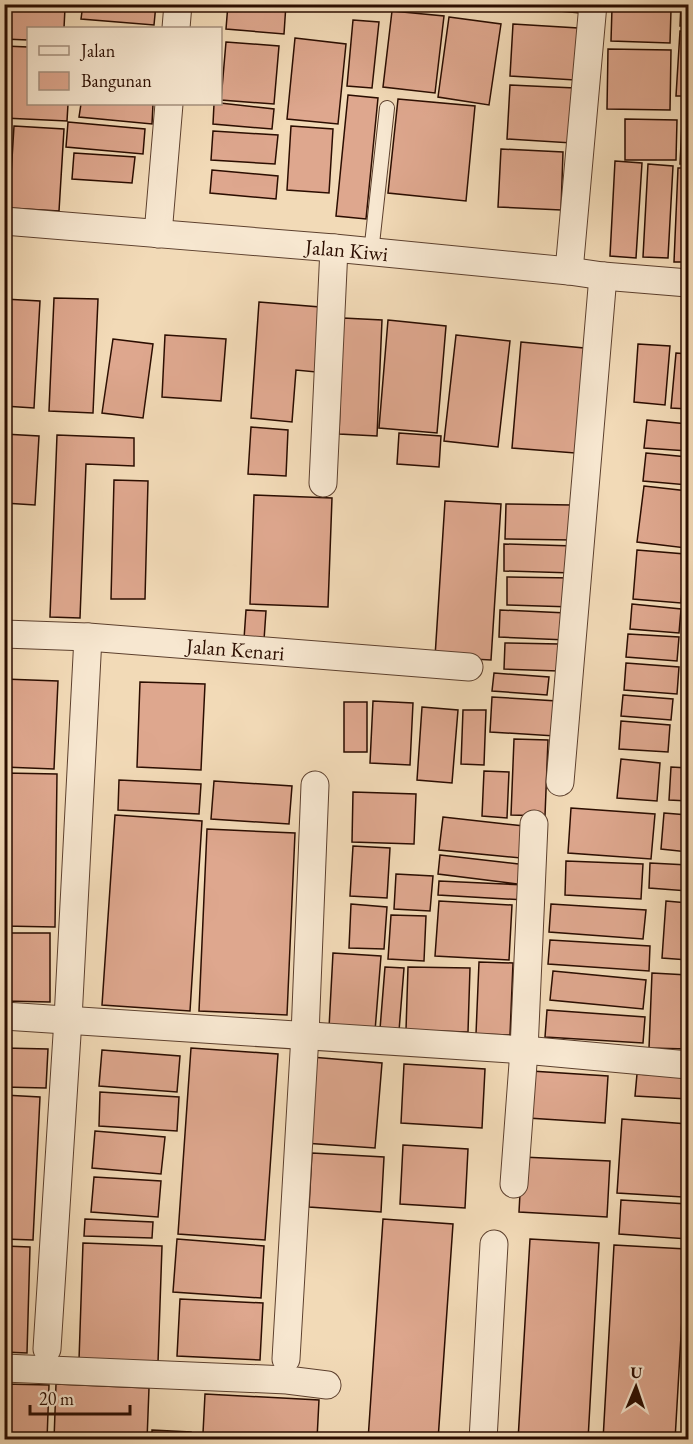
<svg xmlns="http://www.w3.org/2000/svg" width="693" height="1444" font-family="'EB Garamond',serif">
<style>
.building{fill:#dea78e;stroke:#2b0d00;stroke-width:1.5}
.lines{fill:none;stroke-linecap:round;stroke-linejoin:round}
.lane-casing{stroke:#5d402e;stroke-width:16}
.street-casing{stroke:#5d402e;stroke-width:29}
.lane{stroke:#f7e7d0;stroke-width:14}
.street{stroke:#f7e7d0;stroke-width:27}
.labels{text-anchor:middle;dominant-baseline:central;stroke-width:5;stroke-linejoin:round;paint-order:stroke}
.street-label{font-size:21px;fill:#2b0d00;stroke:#f7e7d0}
</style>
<rect width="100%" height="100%" fill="#f2dab7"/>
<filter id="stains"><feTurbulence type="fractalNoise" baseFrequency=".00333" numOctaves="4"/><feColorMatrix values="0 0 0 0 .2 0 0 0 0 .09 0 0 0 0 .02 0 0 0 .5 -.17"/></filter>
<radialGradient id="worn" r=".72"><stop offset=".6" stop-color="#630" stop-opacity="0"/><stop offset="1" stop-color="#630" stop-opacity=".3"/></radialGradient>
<path class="building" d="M83,4H156L154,25L81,19Z
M228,4H286L284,34L226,29Z
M408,4H440V7Z
M465,4H497V8L465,7Z
M527,4H581L580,13L527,8Z
M681,4H688V26H680Z
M4,6L65,8L64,28H28V40L4,39Z
M612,8L671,10L670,43L611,41Z
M392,11L444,16L435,93L383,87Z
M449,17L501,24L489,105L438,97Z
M353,20L379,22L372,88L347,86Z
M513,24L578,28L575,80L510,76Z
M680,31L688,32V96H676Z
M295,38L346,44L338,124L287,119Z
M226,42L279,46L274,104L221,100Z
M4,46L28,47V104H68L67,121L4,118Z
M608,49L671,50L670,110L607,109Z
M510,85L575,88L572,143L507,139Z
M348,95L378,98L366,219L336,216Z
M398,99L475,106L466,201L388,193Z
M220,103L274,109L272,129L213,124L214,104Z
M683,103H688V164H680Z
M81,104H153L152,124L79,117Z
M625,119L677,120L676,160H625Z
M68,122L145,129L143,154L66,147Z
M14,126L64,129L59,211L9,208Z
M291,126L333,129L329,193L287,190Z
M213,131L278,135L275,164L211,160Z
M501,149L563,152L561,210L498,207Z
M74,153L135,157L132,183L72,179Z
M615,161L642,163L636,258L610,256Z
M648,164L673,166L668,258L643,257Z
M678,168H688V262H674Z
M212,170L278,176L276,199L210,193Z
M54,298L98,299L93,413L49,411Z
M4,299L40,301L34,408L4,406Z
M259,302L320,307L316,372L296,370L292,422L251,418Z
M343,318L382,320L377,436L339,434Z
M388,320L446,326L437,433L379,428Z
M165,335L226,339L221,401L162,397Z
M456,335L510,341L498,447L444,441Z
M113,339L153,344L143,418L102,413Z
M521,342L584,348L575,453L512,448Z
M638,344L670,346L665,405L634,402Z
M676,353L688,354V409L671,408Z
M647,420L688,424V451L644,448Z
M251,427L288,430L286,476L248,474Z
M399,433L441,436L439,467L397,464Z
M4,434L39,436L35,505L4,503Z
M57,435L134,438V466L86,464L80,618L50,617Z
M646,453L688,457V485L643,481Z
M114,480L148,481L145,599H111Z
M644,486L688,491V528L686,548L637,542Z
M254,495L332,498L328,607L250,604Z
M445,501L501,504L491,660L435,657Z
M506,504L571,505V540L505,539Z
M4,508H10L8,606H4Z
M504,544L574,546L573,573L504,571Z
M637,550L685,554L681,603L633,599Z
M507,577L572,578V607L507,605Z
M632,604L681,609L679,633L630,629Z
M246,610L266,611L264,640L244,639Z
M500,610L567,613L566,640L499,637Z
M628,634L679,637L677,661L626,657Z
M505,643L559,644L558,671L504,669Z
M626,663L679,667L677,694L624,690Z
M494,673L549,677L547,695L492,691Z
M4,679L58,681L54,769L4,767Z
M140,682L205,684L201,770L137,767Z
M623,695L673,699L671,720L621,716Z
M492,697L557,701L555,736L490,732Z
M373,701L413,703L410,765L370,763Z
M344,702H367V752H344Z
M422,707L458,710L452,783L417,780Z
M463,710H486L484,765L461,764Z
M621,721L670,725L668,752L619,749Z
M514,739L548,740L545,816L511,815Z
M621,759L660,763L657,801L617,798Z
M671,767L688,768V801L669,800Z
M484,771L509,772L507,818L482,816Z
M4,773L57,774L55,927L4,926Z
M119,780L201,784L199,814L118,810Z
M214,781L292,786L289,824L211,819Z
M353,792L416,794L414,844L352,842Z
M571,808L655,814L651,859L568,853Z
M664,813L688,815V852L661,849Z
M115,815L202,821L190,1011L102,1005Z
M443,817L524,826L521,858L439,850Z
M207,829L295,833L287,1015L199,1011Z
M353,846L390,848L387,898L350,896Z
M440,855L527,865L525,885L438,874Z
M566,861L643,864L641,899L565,895Z
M650,863L688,865V891L649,888Z
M396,874L433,876L430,911L394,909Z
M439,881L525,885V900L438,895Z
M439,901L512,905L509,960L435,956Z
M666,901L688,903V960L662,958Z
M351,904L387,907L384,949L349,948Z
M551,904L646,910L643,939L549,932Z
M391,915L426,916L424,961L388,959Z
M4,933H50V1002L4,1001Z
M550,940L650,946L649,971L548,964Z
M333,953L381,956L375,1031L329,1028Z
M479,962L513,963L510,1035L476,1034Z
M385,967L404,968L399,1031L380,1029Z
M408,967L470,968L468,1032L406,1030Z
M553,971L646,980L643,1009L550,1000Z
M652,973L688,975V1049L649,1048Z
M547,1010L645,1017L643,1043L545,1037Z
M4,1048L48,1049L46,1088L4,1087Z
M191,1048L278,1054L265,1240L178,1234Z
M102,1050L180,1056L177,1092L99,1086Z
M311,1057L382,1063L375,1148L304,1143Z
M404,1064L485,1069L482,1128L401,1123Z
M531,1071L608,1076L605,1123L528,1118Z
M637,1074L688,1077V1099L635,1096Z
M100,1092L179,1097L177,1131L99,1126Z
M4,1095L40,1097L33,1240L4,1239Z
M622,1119L688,1124L683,1197L617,1193Z
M95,1131L165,1137L161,1174L92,1168Z
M403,1145L468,1149L465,1208L400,1204Z
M312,1153L384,1157L381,1212L309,1207Z
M522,1157L610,1161L607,1217L519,1212Z
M94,1177L161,1181L158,1217L91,1212Z
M621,1200L688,1204V1239L619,1234Z
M85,1219L153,1222L152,1238L84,1236Z
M383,1219L453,1224L438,1440H368Z
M177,1239L264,1246L261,1298L173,1292Z
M530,1239L599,1243L588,1440H518Z
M83,1243L162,1246L158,1363L79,1360Z
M614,1245L686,1249L675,1440H603Z
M4,1246L30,1247L27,1353L4,1352Z
M180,1299L263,1303L260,1360L177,1356Z
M4,1384L49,1385L47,1440H4Z
M56,1384L149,1388L147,1440H54Z
M205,1394L319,1400L317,1439L203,1433Z
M152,1430L191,1432V1440H152Z"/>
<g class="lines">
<defs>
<path id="lane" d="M371,253L387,108"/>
<g id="street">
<path d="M176,28L178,4"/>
<path id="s1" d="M4,221L334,248L569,271L603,276L688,283"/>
<path d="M158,234L169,104"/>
<path d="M569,271L593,4"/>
<path d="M323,483L334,248"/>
<path id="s2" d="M4,634L88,637L469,667"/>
<path d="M560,782L603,276"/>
<path d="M4,1016L524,1050L688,1065"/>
<path d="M514,1184L524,1050L534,824"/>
<path d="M47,1349L68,1019L88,637"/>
<path d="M286,1359L305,1035L315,785"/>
<path d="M4,1368L287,1380L327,1385"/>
<path d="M483,1440L494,1244"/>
</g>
</defs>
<use href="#lane" class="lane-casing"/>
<use href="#street" class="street-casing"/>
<use href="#lane" class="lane"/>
<use href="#street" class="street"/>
</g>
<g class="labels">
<g class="street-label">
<text stroke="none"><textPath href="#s1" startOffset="344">Jalan Kiwi</textPath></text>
<text stroke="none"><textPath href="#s2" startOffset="232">Jalan Kenari</textPath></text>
</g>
</g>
<rect width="693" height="1444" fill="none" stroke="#f2dab7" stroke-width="24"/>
<rect x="6" y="6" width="681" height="1432" fill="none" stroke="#2b0d00" stroke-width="3"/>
<rect x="12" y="12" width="669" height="1420" fill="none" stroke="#2b0d00" stroke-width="1.5"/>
<rect x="27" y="27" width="195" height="78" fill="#f7e7d0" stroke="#a5907d" stroke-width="1.5"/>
<rect x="39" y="46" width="30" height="9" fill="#f7e7d0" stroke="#a5907d" stroke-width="1.5"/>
<text x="81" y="57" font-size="18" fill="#2b0d00">Jalan</text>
<rect x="39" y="72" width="30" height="18" fill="#dea78e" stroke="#a5907d" stroke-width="1.5"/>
<text x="81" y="87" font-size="18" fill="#2b0d00">Bangunan</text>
<g transform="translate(636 1387) rotate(2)" stroke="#f7e7d0" stroke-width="4.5" paint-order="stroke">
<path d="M0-4.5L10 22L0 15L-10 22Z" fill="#2b0d00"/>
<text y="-9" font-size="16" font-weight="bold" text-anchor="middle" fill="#2b0d00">U</text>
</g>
<path d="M30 1405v9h100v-9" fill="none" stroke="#2b0d00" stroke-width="3"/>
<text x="39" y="1405" font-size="18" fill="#2b0d00" stroke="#f7e7d0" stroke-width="4.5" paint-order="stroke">20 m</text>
<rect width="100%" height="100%" filter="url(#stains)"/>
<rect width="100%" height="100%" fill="url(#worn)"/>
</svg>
